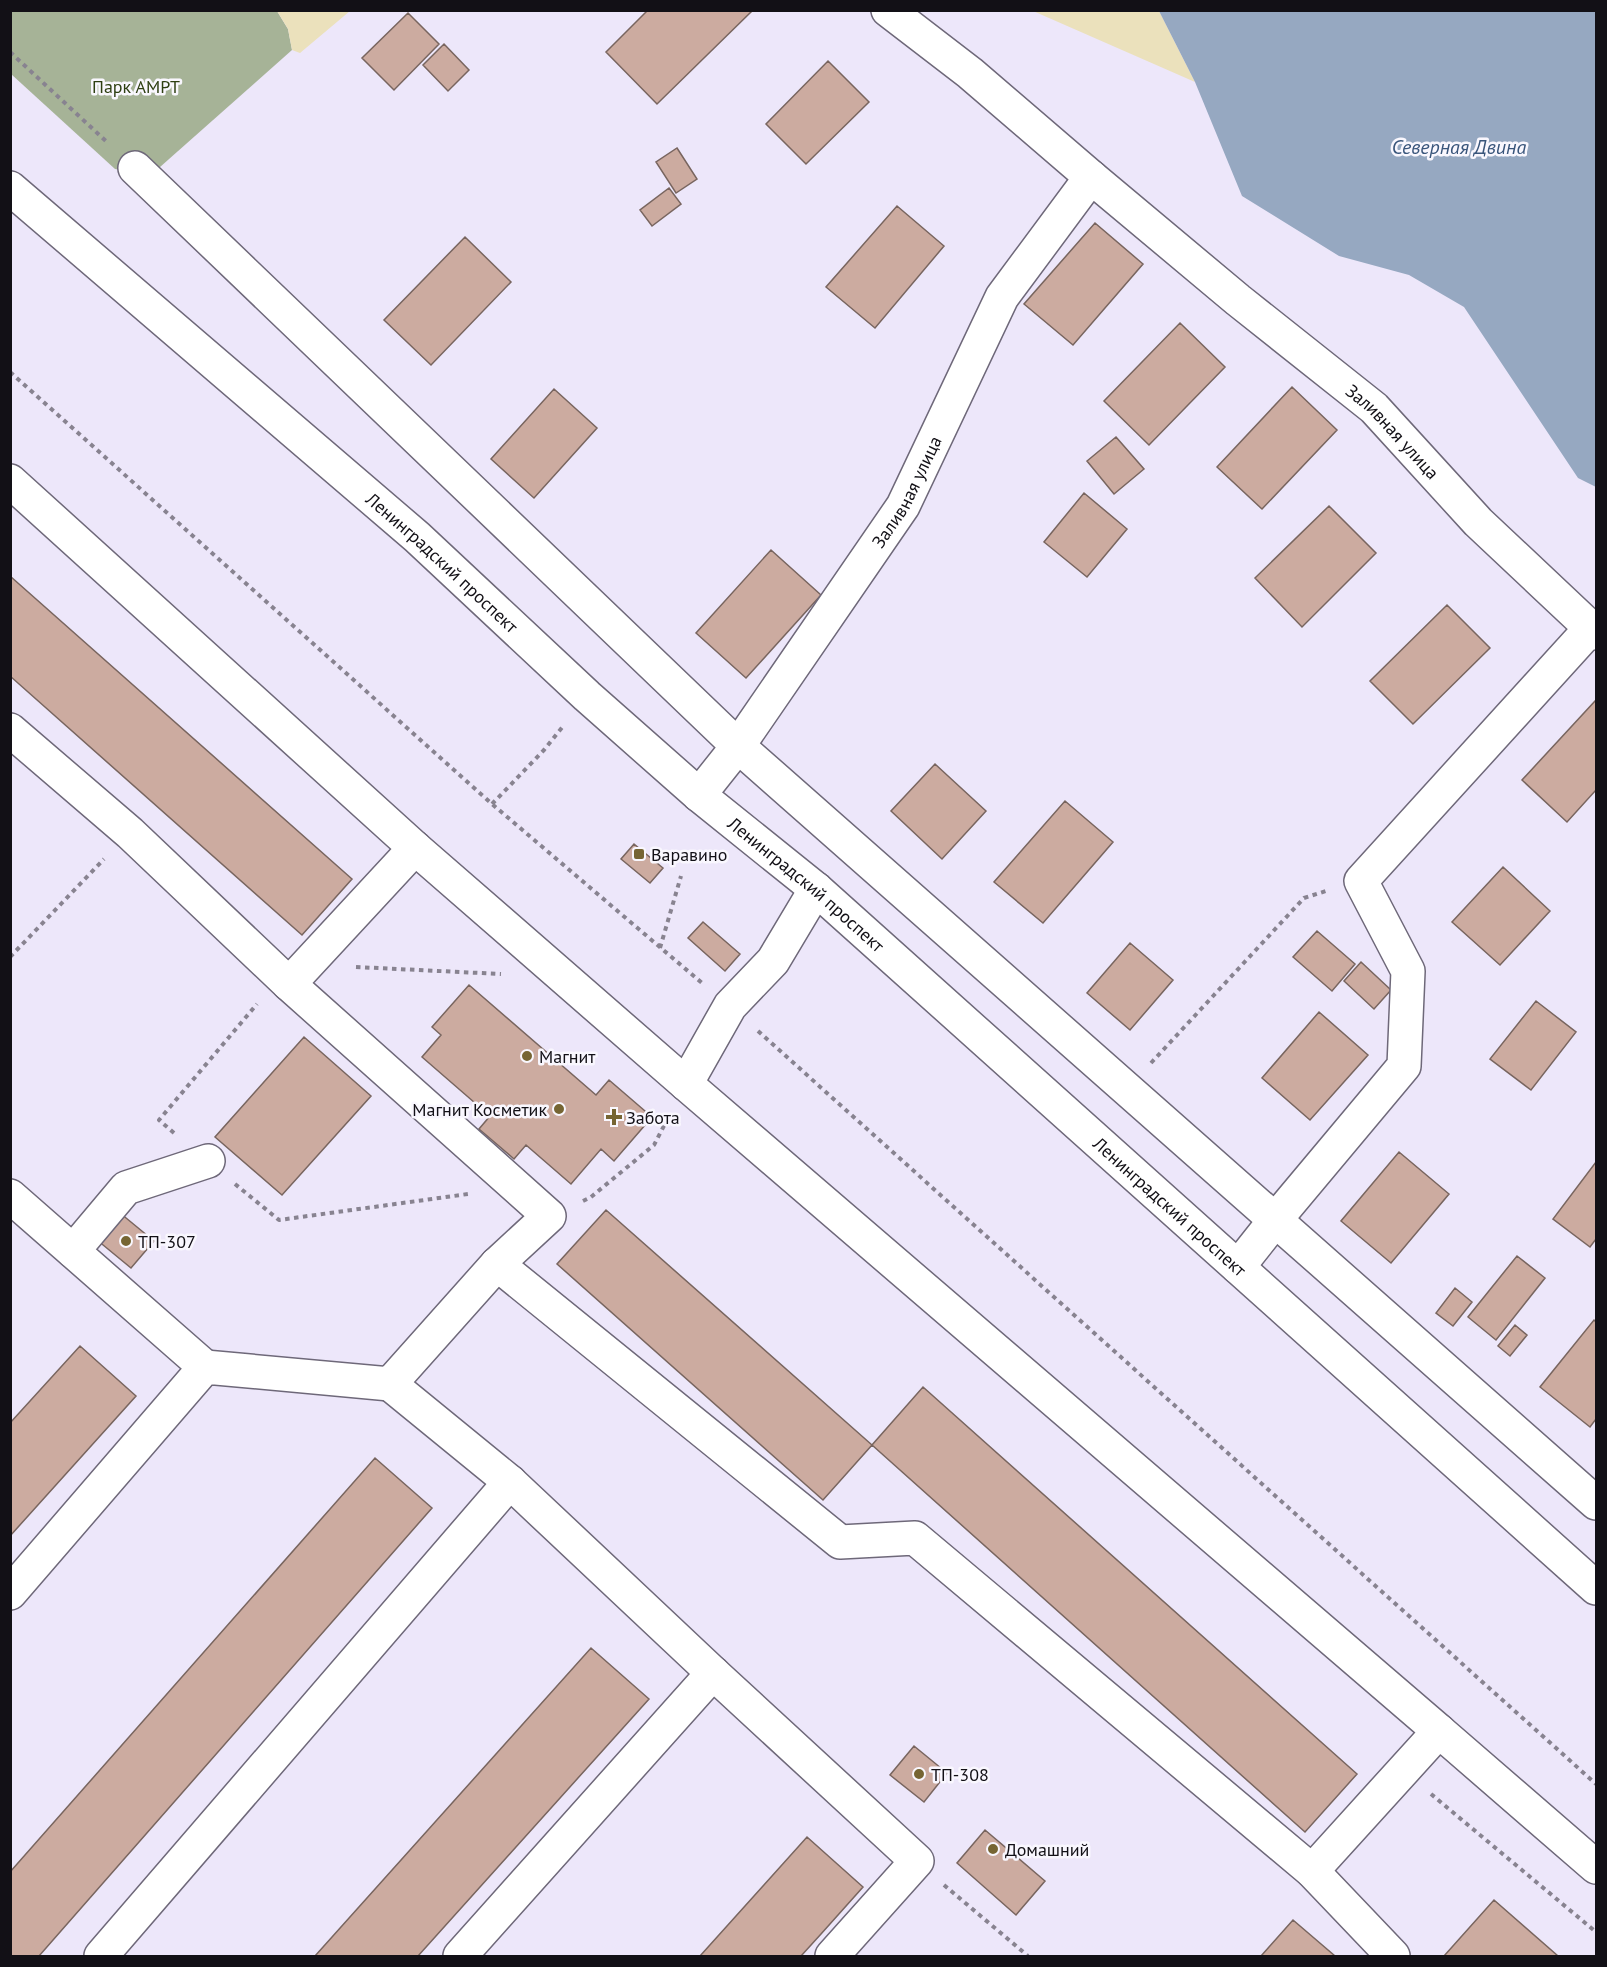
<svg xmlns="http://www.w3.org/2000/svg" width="1607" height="1967" font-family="'PT Sans',sans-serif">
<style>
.forest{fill:#a6b397}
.sand{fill:#ebe1bc}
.water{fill:#96a8c1}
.building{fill:#ccaba0;stroke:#78655f;stroke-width:1.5}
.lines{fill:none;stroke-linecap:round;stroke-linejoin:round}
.minor-casing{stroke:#6e6879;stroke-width:36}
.major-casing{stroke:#6e6879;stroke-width:36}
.path{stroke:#888390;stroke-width:4;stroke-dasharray:4.5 4.5;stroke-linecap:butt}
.minor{stroke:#fff;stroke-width:33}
.major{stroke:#fff;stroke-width:33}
.poi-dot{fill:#766533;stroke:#f9f7fe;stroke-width:2}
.labels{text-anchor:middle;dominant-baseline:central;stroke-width:5;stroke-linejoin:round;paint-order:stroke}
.park-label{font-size:18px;fill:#2e3f12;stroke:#f9f7fe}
.street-label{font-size:18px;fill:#121016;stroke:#f9f7fe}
.poi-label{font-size:18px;fill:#121016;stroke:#f9f7fe;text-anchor:start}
.water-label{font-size:20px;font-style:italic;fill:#39557b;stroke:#f9f7fe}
</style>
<rect width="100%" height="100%" fill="#ede7fa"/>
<path class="forest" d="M10,11H277L288,29L292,50L151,175L115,169L11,74Z"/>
<path class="sand" d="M277,11H350L300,53L292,50L288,29Z
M1033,11H1159L1195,82Z"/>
<path class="water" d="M1159,11H1596V487L1578,478L1464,307L1409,275L1339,256L1242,196L1195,82Z"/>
<path class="building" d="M648,10H753L657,104L606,52Z
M408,13L439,44L394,90L362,58Z
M444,44L469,70L448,91L423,65Z
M828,61L869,102L806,164L766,124Z
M677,148L697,179L676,193L656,162Z
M669,188L681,204L652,226L640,210Z
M897,206L944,246L875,328L826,287Z
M1095,223L1143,264L1073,345L1024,304Z
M465,237L511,282L431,365L384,320Z
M1180,323L1225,367L1149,445L1104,401Z
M1292,387L1337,430L1262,509L1217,467Z
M554,389L597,428L534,498L491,459Z
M1116,437L1144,469L1114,494L1087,461Z
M1084,493L1127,529L1087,577L1044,542Z
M1329,506L1376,553L1302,627L1255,578Z
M771,550L821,595L746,678L696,633Z
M10,576L352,879L302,935L10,676Z
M1447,605L1490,648L1413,724L1370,681Z
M1596,700V790L1567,822L1522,780Z
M935,764L986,811L942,859L891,811Z
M1065,801L1113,842L1043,923L994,882Z
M634,844L663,868L650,883L621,859Z
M1503,867L1550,911L1500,965L1452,922Z
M703,922L740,954L725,971L688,938Z
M1317,931L1355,964L1332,991L1293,957Z
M1130,943L1173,980L1130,1030L1087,993Z
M1361,962L1391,990L1374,1009L1344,981Z
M469,985L596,1095L609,1080L652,1117L614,1161L601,1149L571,1184L526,1145L514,1159L479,1129L490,1116L422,1057L441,1035L432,1027Z
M1536,1001L1576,1032L1531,1090L1490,1059Z
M1319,1012L1368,1055L1310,1120L1262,1078Z
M304,1037L371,1096L282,1195L215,1137Z
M1399,1152L1449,1194L1391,1263L1341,1221Z
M1596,1162V1239L1590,1247L1553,1219Z
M606,1210L872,1445L823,1500L557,1264Z
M120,1213L154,1241L131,1268L97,1240Z
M1517,1256L1545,1278L1496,1340L1468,1317Z
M1455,1288L1472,1302L1453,1326L1436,1313Z
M1594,1320L1596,1322V1419L1590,1427L1540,1387Z
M1515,1325L1527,1335L1510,1356L1498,1346Z
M80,1346L136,1396L10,1536V1423Z
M923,1387L1357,1774L1305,1832L872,1445Z
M375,1458L432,1508L39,1956H10V1872Z
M591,1648L649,1699L418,1956H315Z
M914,1746L947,1773L924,1802L890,1775Z
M985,1830L1045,1881L1016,1915L957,1863Z
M807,1837L863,1887L821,1934L801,1956H700Z
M1494,1900L1558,1956H1444Z
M1293,1920L1335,1956H1261Z"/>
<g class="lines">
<defs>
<g id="minor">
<path id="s1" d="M888,10L970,73L1091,177L1238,300L1374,408L1478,522L1596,633"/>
<path d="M135,168L738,746L1596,1503"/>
<path d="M10,481L415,848L686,1084L1439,1731"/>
<path d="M10,730L130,833L289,984"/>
<path id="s2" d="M699,795L738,746L903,506L1002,297L1091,177"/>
<path d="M686,1084L730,1006L773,961L816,889"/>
<path d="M10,1196L205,1367"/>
<path d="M73,1251L126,1188L208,1161"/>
<path d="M497,1264L840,1542L915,1538L1312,1871L1393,1956"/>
<path d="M1238,1267L1276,1219L1404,1066L1408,971L1361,881L1591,628"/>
<path d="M390,1384L510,1482L713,1673L917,1861L832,1956"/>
<path d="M10,1593L205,1367L390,1384L497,1264L549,1216L289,984L415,848"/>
<path d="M1312,1871L1439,1731L1596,1867"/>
<path d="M101,1956L510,1482"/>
<path d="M460,1956L713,1673"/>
</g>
<g id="major">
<path id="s3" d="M10,188L417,537L587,696L699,795L816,889L1596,1588"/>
</g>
</defs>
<use href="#minor" class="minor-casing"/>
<use href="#major" class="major-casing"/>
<path class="path" d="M10,52L108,143
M10,372L492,804L702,983
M492,804L544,750L564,725
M660,948L681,876
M10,957L104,859
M356,967L501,974
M758,1031L1596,1784
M1151,1063L1304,898L1326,891
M174,1133L159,1120L257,1004
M235,1184L279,1220L468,1194
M583,1201L591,1197L654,1145L668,1118
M1431,1794L1596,1932
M944,1885L1028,1956"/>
<use href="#minor" class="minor"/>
<use href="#major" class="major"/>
</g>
<g class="poi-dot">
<rect x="633" y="848" width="12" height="12" rx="3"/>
<circle cx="527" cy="1056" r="6"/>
<circle cx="559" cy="1109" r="6"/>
<path d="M611 1108h6v6h6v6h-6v6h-6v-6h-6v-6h6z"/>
<circle cx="126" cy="1241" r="6"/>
<circle cx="919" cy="1774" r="6"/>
<circle cx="993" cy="1849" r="6"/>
</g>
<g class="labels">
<g class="park-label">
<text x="136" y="86">Парк АМРТ</text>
</g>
<g class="street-label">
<text stroke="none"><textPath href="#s1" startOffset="658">Заливная улица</textPath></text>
<text stroke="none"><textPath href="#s2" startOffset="368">Заливная улица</textPath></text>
<text stroke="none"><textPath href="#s3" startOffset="572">Ленинградский проспект</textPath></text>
<text stroke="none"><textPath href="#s3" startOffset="1058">Ленинградский проспект</textPath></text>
<text stroke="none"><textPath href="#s3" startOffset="1544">Ленинградский проспект</textPath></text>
</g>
<g class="poi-label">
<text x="651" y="854">Варавино</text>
<text x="539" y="1056">Магнит</text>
<text x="547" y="1109" text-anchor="end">Магнит Косметик</text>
<text x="626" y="1117">Забота</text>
<text x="138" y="1241">ТП-307</text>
<text x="931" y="1774">ТП-308</text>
<text x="1005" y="1849">Домашний</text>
</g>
<g class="water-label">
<text x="1459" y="147">Северная Двина</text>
</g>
</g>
<rect width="1607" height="1967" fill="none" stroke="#121016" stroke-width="24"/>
</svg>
